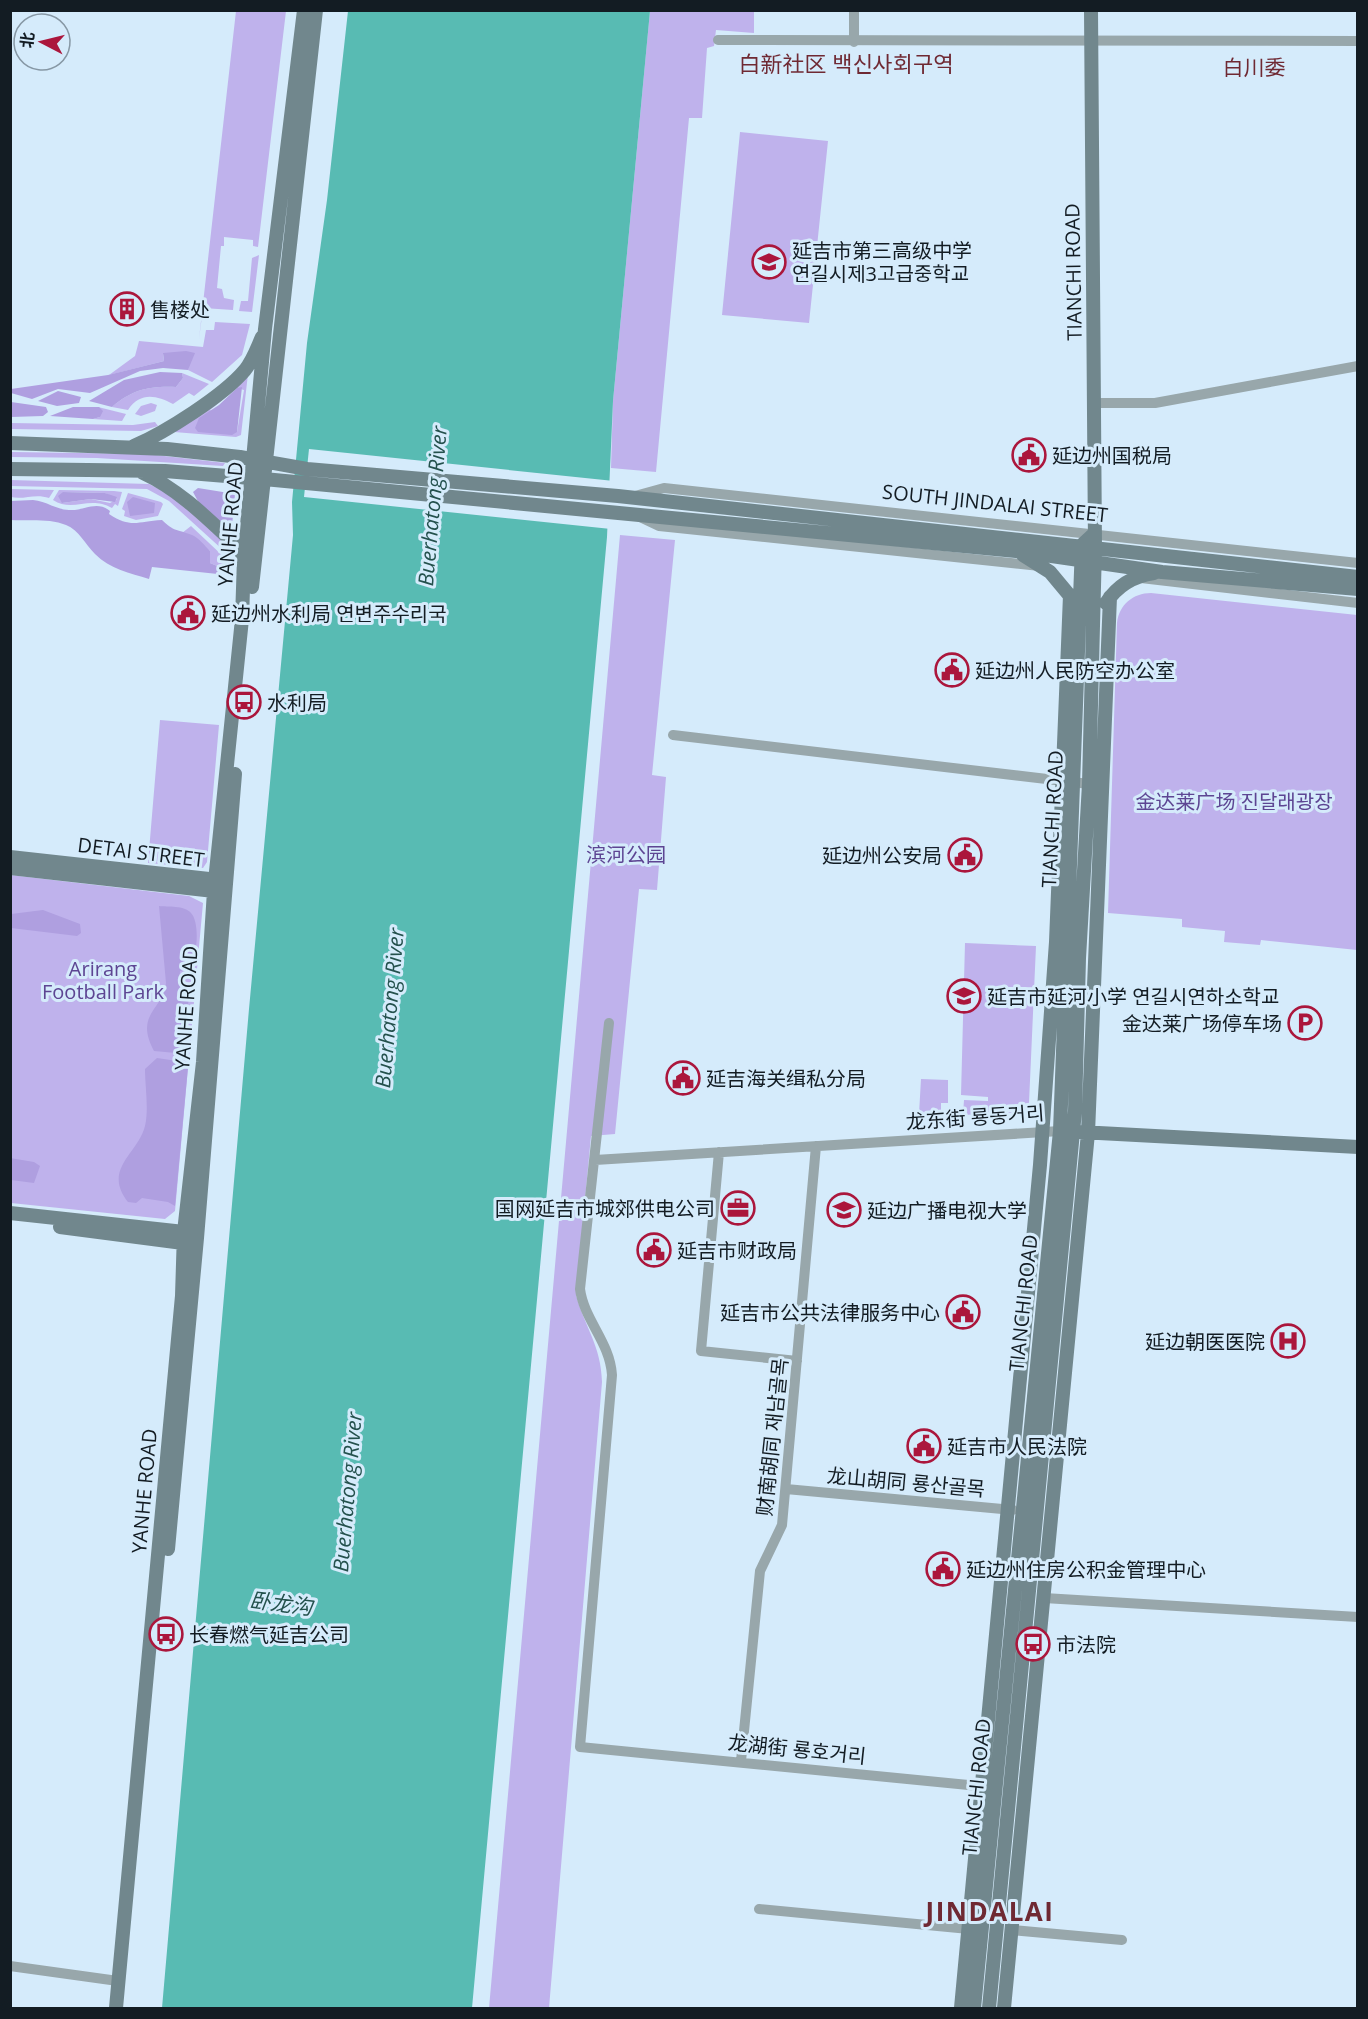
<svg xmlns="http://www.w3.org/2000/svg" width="1368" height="2019" font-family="'Open Sans','Noto Sans SC','Noto Sans KR',sans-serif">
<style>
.green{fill:#bfb2ec;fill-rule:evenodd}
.forest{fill:#af9fe0}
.water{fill:#58bbb3}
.pier{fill:#d5ebfb}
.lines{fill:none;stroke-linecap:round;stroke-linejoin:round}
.street{stroke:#98a7ab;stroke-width:10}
.secondary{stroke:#71878d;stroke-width:14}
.labels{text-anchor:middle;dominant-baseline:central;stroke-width:6;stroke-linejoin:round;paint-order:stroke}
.poi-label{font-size:20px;fill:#131c23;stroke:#d5ebfb;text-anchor:start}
.street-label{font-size:20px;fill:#131c23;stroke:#d5ebfb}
.park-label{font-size:20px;fill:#5d4593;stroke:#d5ebfb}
.neighbourhood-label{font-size:21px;fill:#6f2933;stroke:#d5ebfb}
.water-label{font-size:21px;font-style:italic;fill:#24514d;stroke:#d5ebfb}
.quarter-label{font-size:22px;fill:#6f2933;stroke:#d5ebfb}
.district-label{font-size:26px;font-weight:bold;letter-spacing:1.5px;fill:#6f2933;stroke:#d5ebfb}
</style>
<rect width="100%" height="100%" fill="#d5ebfb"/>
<path class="green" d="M236,11H286L258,247L253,246V240L224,237V246H221L217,288L222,289L224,298L234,300L233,310L203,308L199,339Z
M650,11H754V33L716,30L714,46L707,48L702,118H689L656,472L611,468L613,401Z
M740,132L828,141L809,323L722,315Z
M259,255L252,312L239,311L241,301H248L252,258Z
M215,322L250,324L242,355L212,382L188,370L189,363L163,354L164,361L109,375L135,356L139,341L203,347L206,330H214Z
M182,373L209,384L194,396L189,393L173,404C156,395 140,392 128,410L112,407C133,389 150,386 176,387L183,378Z
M248,374L241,435L236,437L174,432ZM237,388L244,390L237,432L210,410Z
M151,403L157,405L155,411L141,416L135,414L141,406Z
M94,406L126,414L122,421L93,419L100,417L98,407Z
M155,422L158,426L141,431L11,429V423L133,425Z
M11,452L147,454L225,463L223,466L97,458L11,457Z
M10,480L149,484L173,496L228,546L223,550L169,501L147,489L11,486Z
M12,489L54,490L49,498C35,493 24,500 11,497Z
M59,490L114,491L122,492L118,506L115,504L112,508C89,495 73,513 53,500ZM63,492L105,493L117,499L110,503L91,499L62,503Z
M128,493L161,502L163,504L158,516L136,520L124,516L125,511L122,509Z
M191,526L225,558L227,570L210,563V551L182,533Z
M620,535L675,540L652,775L666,777L657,890L639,889L615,1134L591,1136L576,1295C585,1328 601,1345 602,1382L549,2008H489Z
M1151,593L1357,615V950L1261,940L1260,945L1224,942L1225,931L1182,927V919L1108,913L1117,623C1119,605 1133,593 1151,593Z
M160,720L219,725L207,862L203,868L148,863Z
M10,875L189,896L203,903L175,1211L165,1219L11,1203Z
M965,943L1036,946L1029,1103L1023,1112L963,1115L964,1100L988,1101V1097L961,1095Z
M921,1079L948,1080V1103H941V1117L912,1119L913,1114H919Z"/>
<path class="forest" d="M186,351L195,353L188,370L163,368L140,371L90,393L58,389L32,399L11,393V389L108,375L164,361L163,353Z
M160,372L182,373L183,378L176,387C150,386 133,389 112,407L89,401L124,380Z
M242,387L237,432L232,435L198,432L195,428L199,418L219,405L237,388Z
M58,391L81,397L79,403L57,406L38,401Z
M11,402L46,407L48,412L43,416L11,417Z
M73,407H99L103,411L100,417L93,419L50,416Z
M198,488L235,494L232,526L226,529L200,505L193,492Z
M63,492L105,493L117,497L115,502L91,499L62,503L58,496Z
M133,497L155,503L154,513L130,516L127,502Z
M33,500C46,501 57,510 69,510C85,511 96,500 110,511L109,514C132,529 138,521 162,520C174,532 177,529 192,535C199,538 204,545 210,551V563L227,570V575L152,567L149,579C130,573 110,569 95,554C85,544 79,530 66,525C50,518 28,521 11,520V501Z
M159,906C168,907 184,905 191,913C200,922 198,959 188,967C186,969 183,970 180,971L179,985L190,992C186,1014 186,1033 176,1053L154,1051C134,1014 163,1010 166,983Z
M43,910L80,924L81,933L77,936L11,928V914Z
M157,1058L177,1061V1066L188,1067L175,1206L168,1202L142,1198L136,1203L128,1202C102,1169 138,1154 145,1126C149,1109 145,1086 145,1069Z
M10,1158L34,1162L40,1166L34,1183L11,1180Z"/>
<path class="water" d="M348,11H650L613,401L607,537L472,2008H162L249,1009L293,535L292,502L307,343L327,200Z"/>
<path class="pier" d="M309,449L614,481L611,529L304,497Z"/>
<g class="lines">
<path class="street" d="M854,10V42
M718,40L1358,41
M1094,403H1155L1358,366
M635,496L664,488L1358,563
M640,517L659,526L1040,566
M1141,578L1358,603
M673,735L1089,784
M609,1023L580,1289C584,1320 610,1342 612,1375L580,1747L989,1787
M719,1152L701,1351L797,1361
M595,1160L1060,1131
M786,1489L1013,1510
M1044,1598L1358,1617
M741,1761L760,1571L782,1525L816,1146
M759,1909L969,1929
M1012,1930L1122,1940
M10,1966L118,1981"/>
<path class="secondary" d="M10,443L167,449L240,457L307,469L618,496L1358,577
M134,446C166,432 223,396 245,370C253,360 257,348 262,337
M10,469L165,471L264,479L1016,551L1162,572L1358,589
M143,473C180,490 209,520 239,548L244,558
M1023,555L1050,572L1075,602
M252,587L316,10
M1106,603C1117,586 1133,576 1154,573
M10,857L209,879L223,886
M10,868L214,891L222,889
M1080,1132L1358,1147
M10,1213L184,1232L190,1235
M60,1227L183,1243L192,1240
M168,1549L197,1238L235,774
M116,2008L182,1296L184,1232L203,1062L214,891L242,619L244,558L265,329L304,10
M961,2008L1040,1165L1056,942L1070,595
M974,2008L1060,1131L1082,545L1095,533
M989,2008L1075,1111L1079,958L1089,784L1095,547L1091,10
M1004,2008L1088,1133L1110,597"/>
</g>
<defs>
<symbol id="school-ring" viewBox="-11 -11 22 22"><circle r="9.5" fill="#d5ebfb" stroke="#ab163c" stroke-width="1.5"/><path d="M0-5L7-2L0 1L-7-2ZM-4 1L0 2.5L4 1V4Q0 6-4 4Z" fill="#ab163c"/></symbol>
<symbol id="building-ring" viewBox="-11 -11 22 22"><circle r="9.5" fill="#d5ebfb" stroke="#ab163c" stroke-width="1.5"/><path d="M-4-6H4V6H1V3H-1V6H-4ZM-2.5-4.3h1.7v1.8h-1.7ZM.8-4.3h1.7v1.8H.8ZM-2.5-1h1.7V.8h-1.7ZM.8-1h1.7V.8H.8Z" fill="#ab163c"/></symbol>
<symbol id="civic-ring" viewBox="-11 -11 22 22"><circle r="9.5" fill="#d5ebfb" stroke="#ab163c" stroke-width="1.5"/><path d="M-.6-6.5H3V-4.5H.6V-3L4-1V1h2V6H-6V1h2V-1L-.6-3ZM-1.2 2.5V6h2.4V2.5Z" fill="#ab163c"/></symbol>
<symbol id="bus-ring" viewBox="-11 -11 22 22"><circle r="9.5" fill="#d5ebfb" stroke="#ab163c" stroke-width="1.5"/><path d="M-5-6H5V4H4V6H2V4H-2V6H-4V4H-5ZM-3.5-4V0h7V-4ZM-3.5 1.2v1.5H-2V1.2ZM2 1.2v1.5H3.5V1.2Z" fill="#ab163c"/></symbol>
<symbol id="parking-ring" viewBox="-11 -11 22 22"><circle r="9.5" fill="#d5ebfb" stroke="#ab163c" stroke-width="1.5"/><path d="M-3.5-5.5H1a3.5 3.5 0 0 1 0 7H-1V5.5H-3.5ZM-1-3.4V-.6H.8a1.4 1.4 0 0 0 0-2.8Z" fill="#ab163c"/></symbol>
<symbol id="office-ring" viewBox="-11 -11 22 22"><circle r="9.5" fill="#d5ebfb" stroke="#ab163c" stroke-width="1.5"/><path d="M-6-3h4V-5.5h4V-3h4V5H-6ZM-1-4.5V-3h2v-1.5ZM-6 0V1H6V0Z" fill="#ab163c"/></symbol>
<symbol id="university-ring" viewBox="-11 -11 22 22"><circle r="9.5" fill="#d5ebfb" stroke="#ab163c" stroke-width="1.5"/><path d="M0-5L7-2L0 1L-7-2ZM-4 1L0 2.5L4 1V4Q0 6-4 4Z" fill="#ab163c"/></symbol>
<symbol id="hospital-ring" viewBox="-11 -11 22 22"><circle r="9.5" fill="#d5ebfb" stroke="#ab163c" stroke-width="1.5"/><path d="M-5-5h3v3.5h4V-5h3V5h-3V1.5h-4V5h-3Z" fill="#ab163c"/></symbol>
</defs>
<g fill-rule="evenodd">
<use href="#school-ring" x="750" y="243" width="38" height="38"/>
<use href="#building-ring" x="108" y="290" width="38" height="38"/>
<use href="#civic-ring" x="1010" y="436" width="38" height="38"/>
<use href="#civic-ring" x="169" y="594" width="38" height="38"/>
<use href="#civic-ring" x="933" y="651" width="38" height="38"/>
<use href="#bus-ring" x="225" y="683" width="38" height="38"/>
<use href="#civic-ring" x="946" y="836" width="38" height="38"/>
<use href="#school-ring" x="945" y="977" width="38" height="38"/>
<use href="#parking-ring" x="1286" y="1004" width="38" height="38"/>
<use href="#civic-ring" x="664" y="1059" width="38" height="38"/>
<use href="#office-ring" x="719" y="1189" width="38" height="38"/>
<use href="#university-ring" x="825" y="1191" width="38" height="38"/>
<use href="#civic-ring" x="635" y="1231" width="38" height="38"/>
<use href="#civic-ring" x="944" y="1293" width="38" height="38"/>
<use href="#hospital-ring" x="1269" y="1322" width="38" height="38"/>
<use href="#civic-ring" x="905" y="1427" width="38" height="38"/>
<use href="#civic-ring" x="924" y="1550" width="38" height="38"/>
<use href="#bus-ring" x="147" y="1615" width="38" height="38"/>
<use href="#bus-ring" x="1014" y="1625" width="38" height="38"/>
</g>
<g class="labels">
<g class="poi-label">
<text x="792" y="250">延吉市第三高级中学<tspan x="792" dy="23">연길시제3고급중학교</tspan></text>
<text x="150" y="309">售楼处</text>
<text x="1052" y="455">延边州国税局</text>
<text x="211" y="613">延边州水利局 연변주수리국</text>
<text x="975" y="670">延边州人民防空办公室</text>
<text x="267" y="702">水利局</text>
<text x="942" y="855" text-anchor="end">延边州公安局</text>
<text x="987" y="996">延吉市延河小学 연길시연하소학교</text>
<text x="1282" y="1023" text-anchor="end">金达莱广场停车场</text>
<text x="706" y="1078">延吉海关缉私分局</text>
<text x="715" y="1208" text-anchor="end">国网延吉市城郊供电公司</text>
<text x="867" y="1210">延边广播电视大学</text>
<text x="677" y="1250">延吉市财政局</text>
<text x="940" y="1312" text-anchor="end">延吉市公共法律服务中心</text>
<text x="1265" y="1341" text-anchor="end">延边朝医医院</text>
<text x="947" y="1446">延吉市人民法院</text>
<text x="966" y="1569">延边州住房公积金管理中心</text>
<text x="189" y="1634">长春燃气延吉公司</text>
<text x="1056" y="1644">市法院</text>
</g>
<g class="street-label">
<text transform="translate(1073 272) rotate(-91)">TIANCHI ROAD</text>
<text transform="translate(995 503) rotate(6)">SOUTH JINDALAI STREET</text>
<text transform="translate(230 524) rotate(-85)">YANHE ROAD</text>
<text transform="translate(1052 819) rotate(-87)">TIANCHI ROAD</text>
<text transform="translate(141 852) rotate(7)">DETAI STREET</text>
<text transform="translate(186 1008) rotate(-86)">YANHE ROAD</text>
<text transform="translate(975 1117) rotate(-4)">龙东街 룡동거리</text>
<text transform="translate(1023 1303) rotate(-84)">TIANCHI ROAD</text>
<text transform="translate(772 1437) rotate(-84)">财南胡同 재남골목</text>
<text transform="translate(906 1482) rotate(5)">龙山胡同 룡산골목</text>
<text transform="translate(144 1491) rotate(-85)">YANHE ROAD</text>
<text transform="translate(797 1749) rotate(6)">龙湖街 룡호거리</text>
<text transform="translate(976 1787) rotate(-84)">TIANCHI ROAD</text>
</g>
<g class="park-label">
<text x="1234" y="801">金达莱广场 진달래광장</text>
<text x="626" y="854">滨河公园</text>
<text x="103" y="968">Arirang<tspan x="103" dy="23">Football Park</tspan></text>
</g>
<g class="neighbourhood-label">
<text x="1254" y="67">白川委</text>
</g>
<g class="water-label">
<text transform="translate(432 506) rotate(-85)">Buerhatong River</text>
<text transform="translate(389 1008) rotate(-85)">Buerhatong River</text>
<text transform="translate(347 1492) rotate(-85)">Buerhatong River</text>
<text transform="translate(281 1603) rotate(7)">卧龙沟</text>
</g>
<g class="quarter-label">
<text x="846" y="63">白新社区 백신사회구역</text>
</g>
<g class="district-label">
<text x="990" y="1911">JINDALAI</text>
</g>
</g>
<rect width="1368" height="2019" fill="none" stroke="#131c23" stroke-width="24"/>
<g transform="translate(42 42) rotate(277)"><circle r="28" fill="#d5ebfb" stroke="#8798a5" stroke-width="1.5"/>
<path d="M0-4.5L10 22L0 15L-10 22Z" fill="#ab163c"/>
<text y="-9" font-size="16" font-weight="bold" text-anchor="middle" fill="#131c23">北</text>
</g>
</svg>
